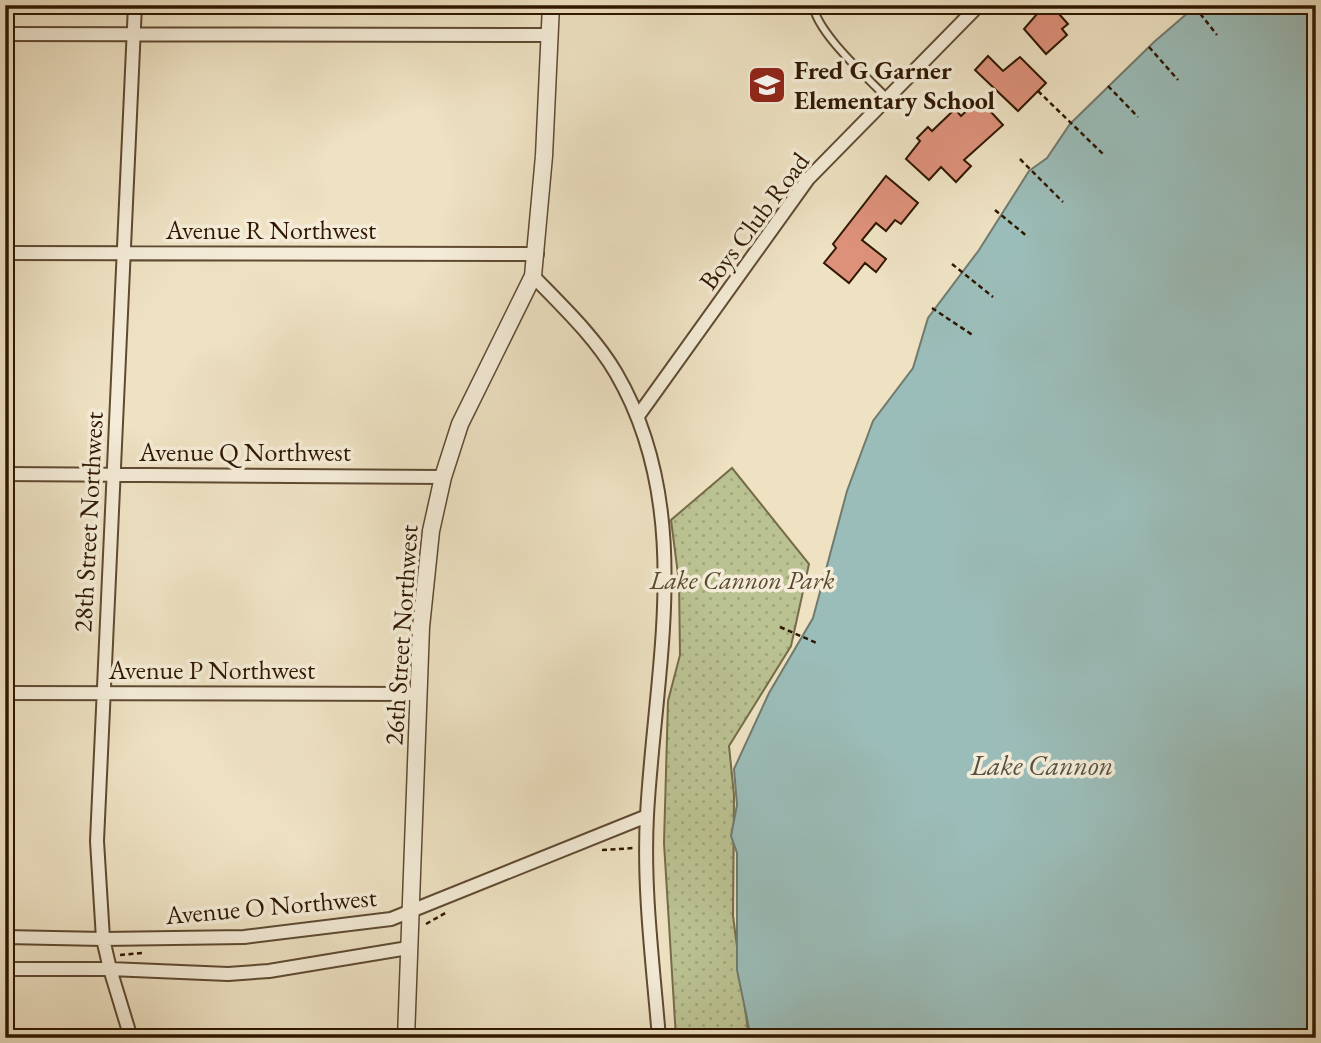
<svg xmlns="http://www.w3.org/2000/svg" width="1321" height="1043" font-family="'EB Garamond',serif">
<style>
.park{fill:url(#park-dots);stroke:#756c49;stroke-width:2}
.water{fill:#9bbdb9;stroke:#707b6f;stroke-width:2}
.building{fill:#dd917b;stroke:#2f1700;stroke-width:2}
.lines{fill:none;stroke-linecap:round;stroke-linejoin:round}
.service-casing{stroke:#5f4a31;stroke-width:10}
.minor-casing{stroke:#5f4a31;stroke-width:16}
.tertiary-casing{stroke:#5f4a31;stroke-width:19}
.path{stroke:#2f1700;stroke-width:2.5;stroke-dasharray:5 3.5;stroke-linecap:butt}
.service{stroke:#f4ecd8;stroke-width:6}
.minor{stroke:#f4ecd8;stroke-width:12}
.tertiary{stroke:#f4ecd8;stroke-width:16}
.labels{text-anchor:middle;dominant-baseline:central;stroke-width:7;stroke-linejoin:round;paint-order:stroke}
.poi-label{font-size:26px;font-weight:bold;fill:#2f1700;stroke:#f4ecd8;text-anchor:start}
.street-label{font-size:26px;fill:#2f1700;stroke:#f4ecd8}
.park-label{font-size:26px;font-style:italic;fill:#594a2c;stroke:#f4ecd8}
.water-label{font-size:28px;font-style:italic;fill:#555141;stroke:#f4ecd8}
</style>
<defs>
<pattern id="park-dots" width="8" height="8" patternUnits="userSpaceOnUse" patternTransform="scale(1.75)"><rect width="8" height="8" fill="#bbc292"/><path d="M2 2h.1M6 6h.1" fill="none" stroke="#a1a67c" stroke-width="1.8" stroke-linecap="round"/></pattern>
</defs>
<rect width="100%" height="100%" fill="#eee2c3"/>
<filter id="stains"><feTurbulence type="fractalNoise" baseFrequency=".00286" numOctaves="4"/><feColorMatrix values="0 0 0 0 .2 0 0 0 0 .09 0 0 0 0 .02 0 0 0 .5 -.17"/></filter>
<radialGradient id="worn" r=".72"><stop offset=".6" stop-color="#630" stop-opacity="0"/><stop offset="1" stop-color="#630" stop-opacity=".3"/></radialGradient>
<path class="park" d="M732,468L809,564L791,646L729,746L734,795L733,916L749,1038H676L664,843L668,701L680,655L679,582L671,520Z"/>
<path class="water" d="M1197,5H1316V1038H751L737,970V853L731,836L737,805L734,769L769,693L813,618L847,491L873,421L913,368L928,318L979,250L1029,171L1047,158L1070,124L1154,42Z"/>
<path class="building" d="M1029,5H1051L1068,24L1062,29L1067,35L1046,54L1024,29L1037,14Z
M988,56L1003,71L1020,57L1046,83L1018,111L975,70Z
M979,99L1003,125L964,160L971,166L956,182L941,167L929,180L906,159L920,141L917,138L928,127L932,131L955,109L961,116Z
M886,176L918,203L901,224L895,220L886,231L876,223L862,240L886,259L876,272L865,263L849,283L824,263L836,248L833,244Z"/>
<g class="lines">
<defs>
<path id="service" d="M813,5C817,33 867,77 887,98"/>
<path id="minor" d="M5,34L549,35
M5,253L537,254
M533,276C562,306 595,337 616,373C696,510 655,667 647,815C643,889 653,964 659,1038
M638,416L808,179L979,5
M5,474L443,477
M5,693L420,694
M5,937L103,939L244,937L391,919L647,816
M5,969H110L228,974L269,971L408,948
M131,1038L110,969L103,939L97,841L135,5"/>
<path id="tertiary" d="M406,1038L421,627L431,531L443,477L460,424L533,276L544,156L551,5"/>
</defs>
<use href="#service" class="service-casing"/>
<use href="#minor" class="minor-casing"/>
<use href="#tertiary" class="tertiary-casing"/>
<path class="path" d="M1195,7L1217,35
M1149,47L1178,80
M1108,86L1138,117
M1038,91L1104,155
M1020,159L1063,202
M995,210L1028,237
M952,264L993,297
M932,308L974,336
M780,627L819,644
M602,850L634,848
M426,924L447,912
M120,955L142,953"/>
<use href="#service" class="service"/>
<use href="#minor" class="minor"/>
<use href="#tertiary" class="tertiary"/>
</g>
<defs>
<symbol id="school-square" viewBox="-11 -11 22 22"><rect x="-9" y="-9" width="18" height="18" rx="4" fill="#8f2418" stroke="#f4ecd8"/><path d="M0-5L7-2L0 1L-7-2ZM-4 1L0 2.5L4 1V4Q0 6-4 4Z" fill="#fff"/></symbol>
</defs>
<g fill-rule="evenodd">
<use href="#school-square" x="745" y="63" width="44" height="44"/>
</g>
<g class="labels">
<g class="poi-label">
<text x="794" y="70">Fred G Garner<tspan x="794" dy="30">Elementary School</tspan></text>
</g>
<g class="street-label">
<text transform="translate(754 221) rotate(-53)">Boys Club Road</text>
<text x="271" y="230">Avenue R Northwest</text>
<text x="245" y="452">Avenue Q Northwest</text>
<text transform="translate(88 522) rotate(-87)">28th Street Northwest</text>
<text transform="translate(401 635) rotate(-86)">26th Street Northwest</text>
<text x="212" y="670">Avenue P Northwest</text>
<text transform="translate(271 906) rotate(-5)">Avenue O Northwest</text>
</g>
<g class="park-label">
<text x="742" y="580">Lake Cannon Park</text>
</g>
<g class="water-label">
<text x="1042" y="765">Lake Cannon</text>
</g>
</g>
<rect width="1321" height="1043" fill="none" stroke="#eee2c3" stroke-width="28"/>
<rect x="7" y="7" width="1307" height="1029" fill="none" stroke="#2f1700" stroke-width="3.5"/>
<rect x="14" y="14" width="1293" height="1015" fill="none" stroke="#2f1700" stroke-width="2"/>
<rect width="100%" height="100%" filter="url(#stains)"/>
<rect width="100%" height="100%" fill="url(#worn)"/>
</svg>
